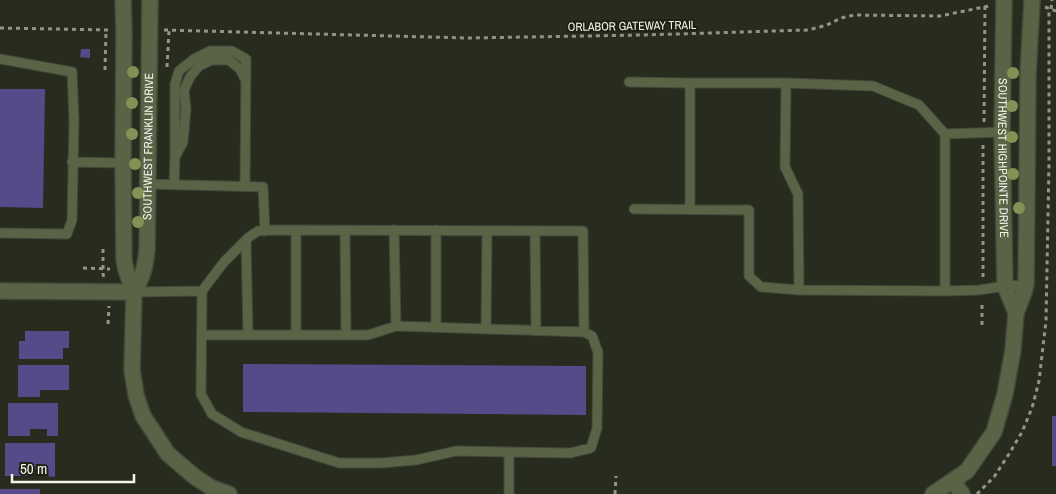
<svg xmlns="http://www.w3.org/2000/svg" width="1056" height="494" font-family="'Archivo Narrow',sans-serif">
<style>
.building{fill:#564a88}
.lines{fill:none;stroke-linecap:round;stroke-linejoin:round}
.lane-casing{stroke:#44483b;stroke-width:11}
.street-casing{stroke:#44483b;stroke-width:18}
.path{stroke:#92968a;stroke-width:3;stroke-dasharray:4 4;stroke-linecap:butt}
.lane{stroke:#5b6346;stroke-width:9}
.street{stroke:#5b6346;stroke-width:15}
.tree{fill:#829254}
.labels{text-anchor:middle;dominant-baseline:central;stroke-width:4;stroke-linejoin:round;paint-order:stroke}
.street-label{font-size:12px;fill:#f2f5eb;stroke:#1e2215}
</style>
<rect width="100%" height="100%" fill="#282c1e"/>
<path class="building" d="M81,49H90V58L80,57Z
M0,89H45L43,208L0,207Z
M25,331H69V348H63V359H19V341H25Z
M243,364L586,366V415L243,412Z
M18,365H69V390H40V397H18Z
M8,403H58V436H47V429H30V436H8Z
M1052,416H1056V466H1052Z
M5,443H55V477L44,476V469H27V476H5Z
M0,489H40V494H0Z"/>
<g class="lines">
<defs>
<path id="lane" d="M0,59L72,72L74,121L72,220L67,234L0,233
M629,82L690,83
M176,155L183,142L186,109L184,90L190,77L199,66L212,60H229L240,69L245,79
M72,162L123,163
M147,184L263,187L265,231
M174,185L175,157V84L179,71L194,59L210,51H232L246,59L245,186
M634,209L749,210V276L761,287L799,290L945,291L979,290L1005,286L1026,285
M690,209V83H786
M296,230V335
M345,230L346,335
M394,230L396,326
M436,230V327
M535,231L536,331
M246,240L248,335
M799,290L798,194L785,167L786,83L873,86L919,105L945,134L1002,132
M945,291V134
M134,292L202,291L224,262L249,237L258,231L273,230L583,231L584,332L592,336L598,352L597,428L591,448L570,453L456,451L416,460L381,463H339L241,432L212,414L201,394L202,291
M486,329L487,231
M202,335H368L396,326L584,332
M509,453V494"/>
<g id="street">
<path d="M123,0L124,30L123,163L124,260L126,270L134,292L132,370L136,395L143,416L168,454L195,477L212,488L229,494"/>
<path id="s1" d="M1004,0L1002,132L1005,286L1016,313"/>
<path d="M0,291L134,292"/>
<path id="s2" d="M134,292C143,276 145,268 147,250L150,0"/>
<path d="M953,481L962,494"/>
<path d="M933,494L967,471L994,432L1005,394L1013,350L1016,313L1024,292L1026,285L1028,75L1032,0"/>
</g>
</defs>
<use href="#lane" class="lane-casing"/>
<use href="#street" class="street-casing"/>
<path class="path" d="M1045,7L1056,11
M1051,9L1052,0
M0,28L110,30
M164,30L468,38L643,35L808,30L827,25L841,18L854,15L940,16L989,6
M167,67L169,30
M105,70L106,30
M984,122L985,6
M103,249V274L104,278
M83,268L110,269
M983,277V144
M108,324L109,306
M982,325V301
M615,494L616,476
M977,494L994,477L1009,454L1022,432L1032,408L1039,381L1046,321L1049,164V8"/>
<use href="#lane" class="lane"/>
<use href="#street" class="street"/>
</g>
<g class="tree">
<circle cx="133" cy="72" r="6"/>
<circle cx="1013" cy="73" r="6"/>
<circle cx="132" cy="103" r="6"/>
<circle cx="1012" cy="106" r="6"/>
<circle cx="132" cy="134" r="6"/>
<circle cx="1012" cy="137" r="6"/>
<circle cx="135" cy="164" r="6"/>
<circle cx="1013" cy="174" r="6"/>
<circle cx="138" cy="193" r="6"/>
<circle cx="1019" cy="208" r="6"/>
<circle cx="138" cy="222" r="6"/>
</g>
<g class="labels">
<g class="street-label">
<text transform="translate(632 26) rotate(-1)">ORLABOR GATEWAY TRAIL</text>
<text stroke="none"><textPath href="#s2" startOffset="148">SOUTHWEST FRANKLIN DRIVE</textPath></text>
<text stroke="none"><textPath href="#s1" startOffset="158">SOUTHWEST HIGHPOINTE DRIVE</textPath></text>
</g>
</g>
<path d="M12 474v8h122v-8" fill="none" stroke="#f2f5eb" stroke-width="2.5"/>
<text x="20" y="474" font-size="15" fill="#f2f5eb" stroke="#1e2215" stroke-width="4" paint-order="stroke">50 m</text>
</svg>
